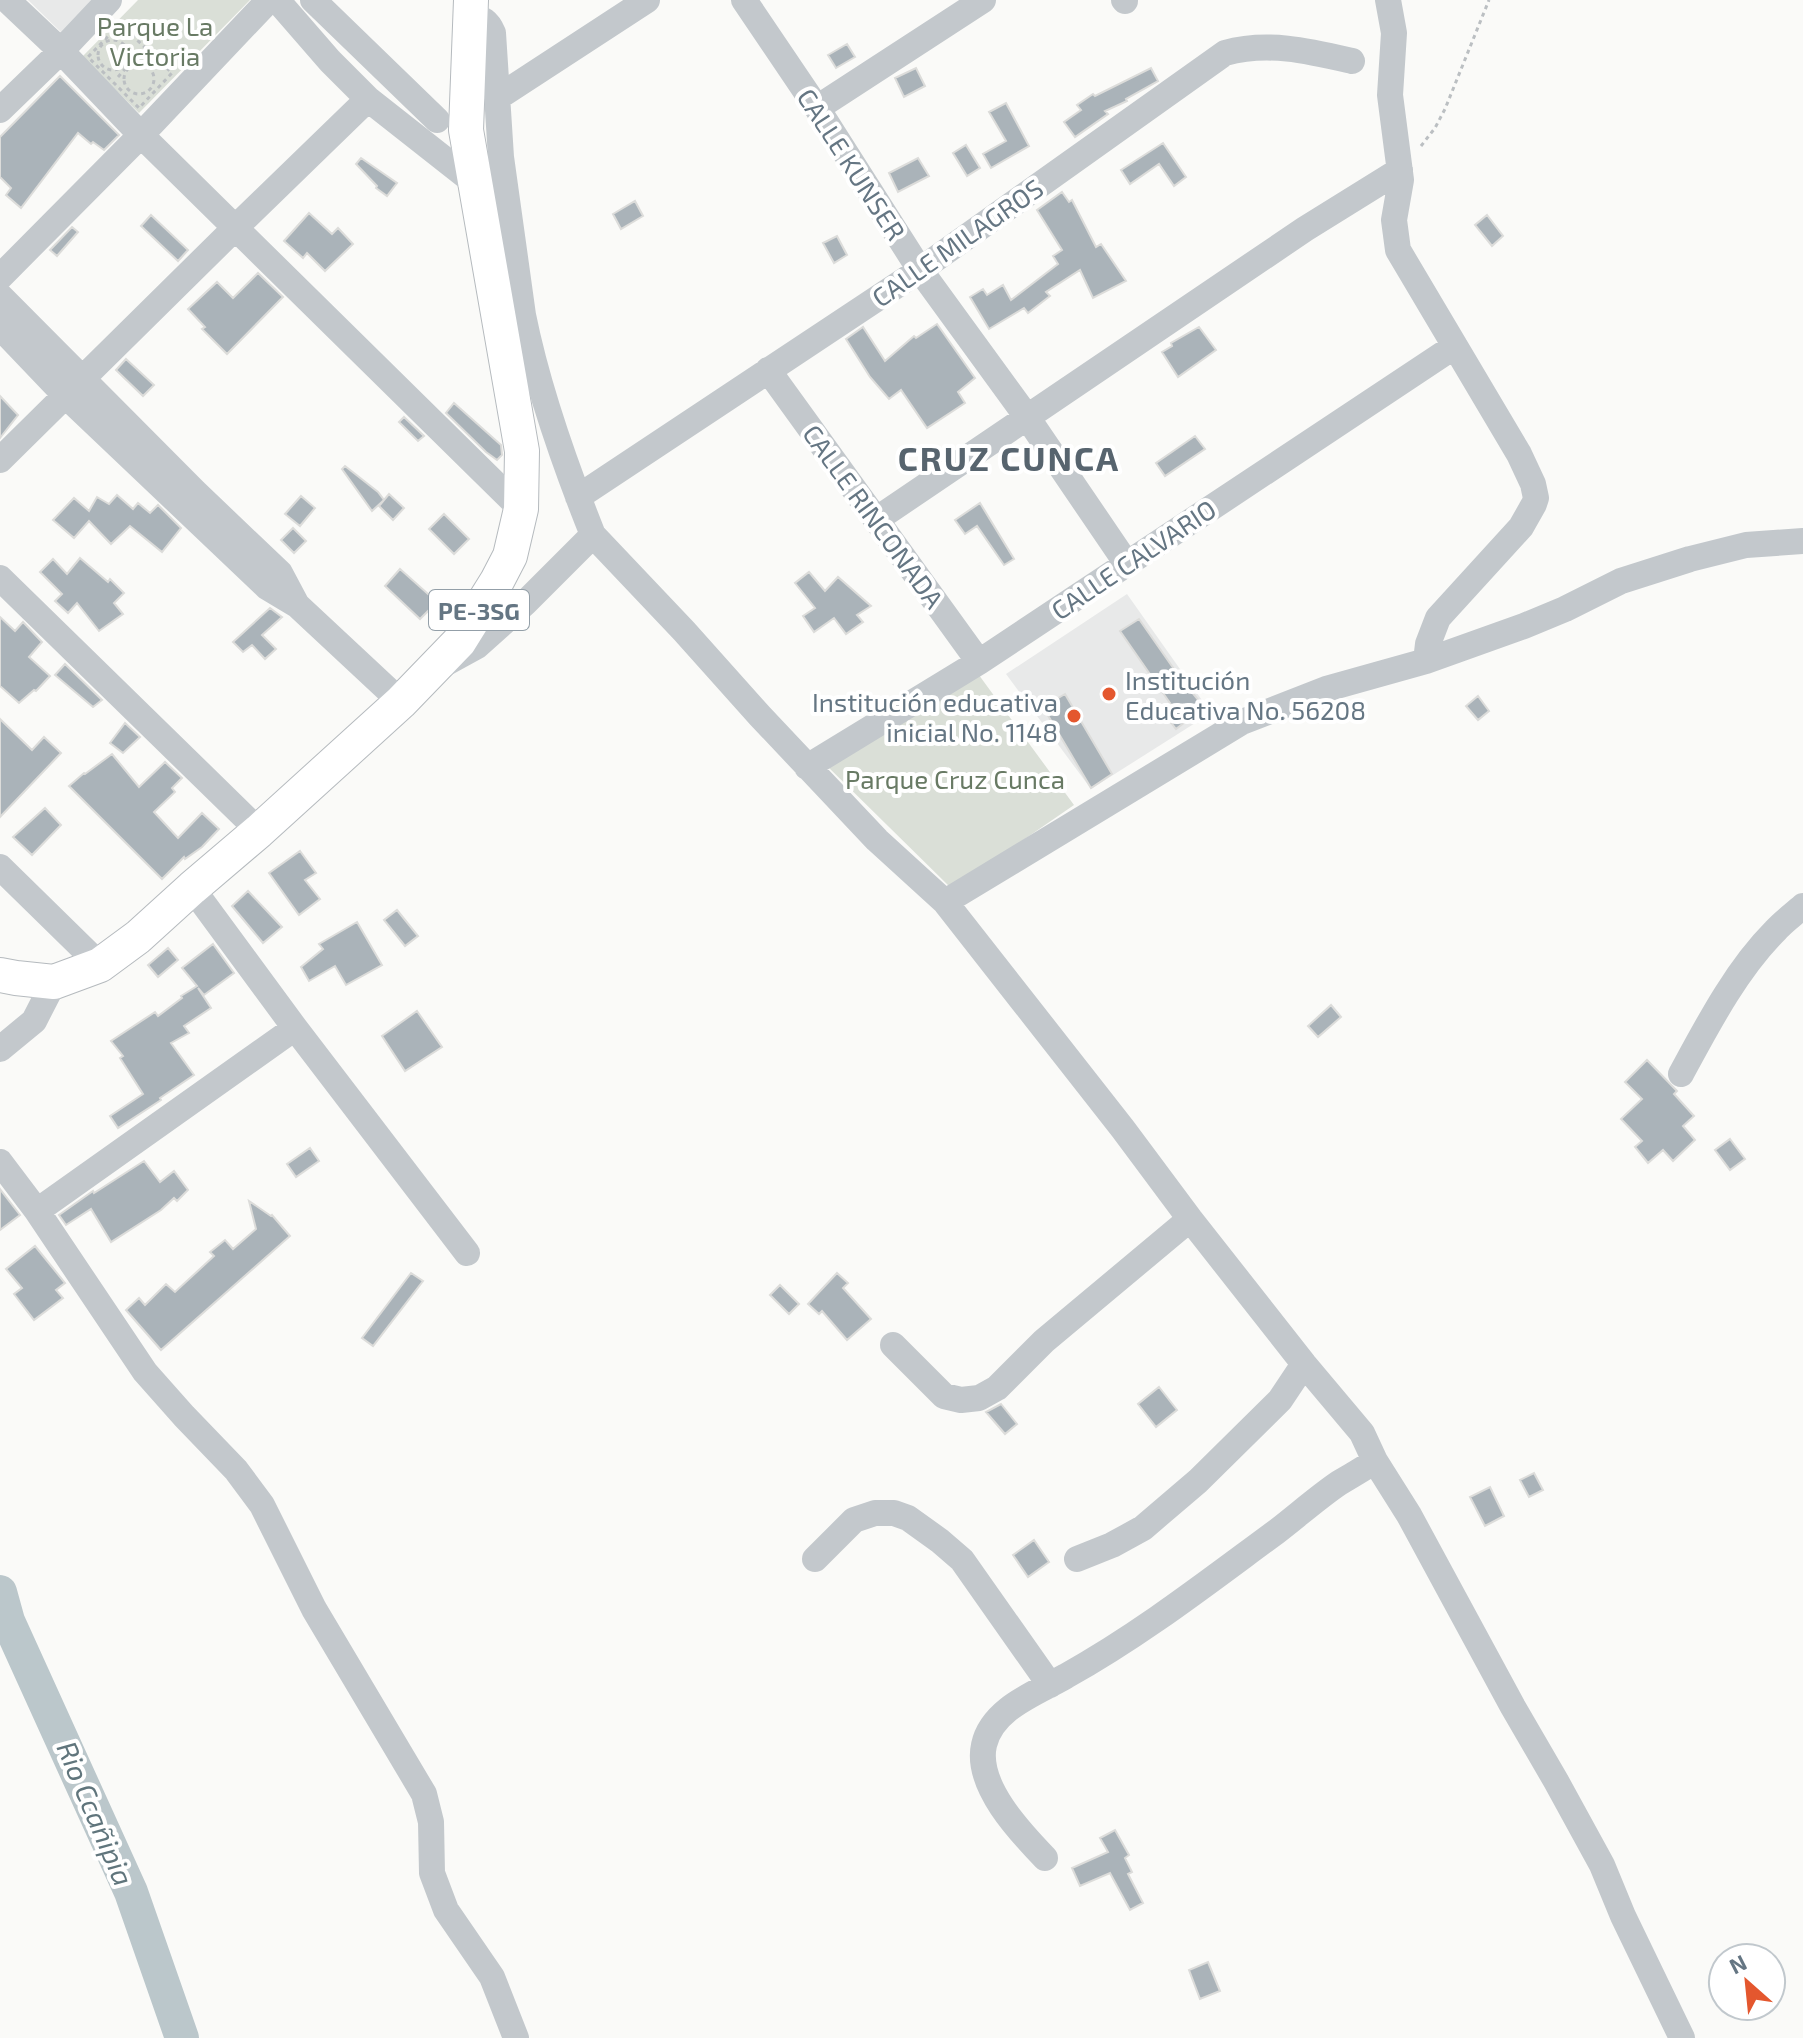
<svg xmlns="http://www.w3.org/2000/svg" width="1803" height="2038" font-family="'Exo 2',sans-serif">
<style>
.built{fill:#e8e9e9}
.green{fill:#dadfd7}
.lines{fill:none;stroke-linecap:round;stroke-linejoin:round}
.river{stroke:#bbc7cb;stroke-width:34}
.building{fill:#aab3b9;stroke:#dcdcda;stroke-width:2}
.major-casing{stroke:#b5babe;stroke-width:36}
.path{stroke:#bbbfc2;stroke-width:3;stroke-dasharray:4 4;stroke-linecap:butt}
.minor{stroke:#c3c8cc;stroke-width:26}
.major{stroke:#fff;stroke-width:34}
.poi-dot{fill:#e4572e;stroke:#fff;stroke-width:3}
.labels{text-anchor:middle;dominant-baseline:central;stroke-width:8;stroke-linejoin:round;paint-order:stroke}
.shield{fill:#fff;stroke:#939fa8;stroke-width:2}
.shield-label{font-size:24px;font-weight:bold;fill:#657683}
.park-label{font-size:26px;fill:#687a64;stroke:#fff}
.street-label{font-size:26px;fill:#657683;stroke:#fff}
.poi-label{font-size:26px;fill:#657683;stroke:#fff;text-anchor:start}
.water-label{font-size:28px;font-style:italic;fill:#60757c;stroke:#fff}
.district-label{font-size:34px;font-weight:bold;letter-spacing:2px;fill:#57646e;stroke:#fff}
</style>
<rect width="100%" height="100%" fill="#fafaf8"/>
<path class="built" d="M28,0H102L66,37Z
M1127,594L1211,713L1091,789L1006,674Z"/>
<path class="green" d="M138,0H250L139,113L82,57Z
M976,671L1074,805L952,889L824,763Z"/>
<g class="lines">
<path class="river" d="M0,1592L8,1621L131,1892L182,2038"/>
</g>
<path class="building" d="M847,44L855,57L836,68L828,55Z
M916,68L925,86L904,97L895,78Z
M1151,68L1158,81L1126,99L1127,101L1105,111L1108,114L1075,137L1064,122L1081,110L1077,105L1093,94L1095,96Z
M60,76L119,135L104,150L93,142L91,144L78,133L21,208L6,195L11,188L0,177V137Z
M1006,103L1029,146L991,168L983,154L1006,141L989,112Z
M1163,143L1186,177L1174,186L1159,164L1130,184L1121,170Z
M966,145L980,168L967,176L953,153Z
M361,158L397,183L387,196L376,188L377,186L356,164Z
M918,158L929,176L898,192L889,173Z
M1062,192L1069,202L1072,200L1096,247L1101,244L1126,281L1093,298L1080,270L1046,292L1050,296L1028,313L1024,308L989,329L970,297L983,289L987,295L1003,285L1011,300L1058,264L1053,256L1062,250L1037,210Z
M635,201L643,216L621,229L613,214Z
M309,213L332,234L338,228L353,244L325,271L307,253L303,258L284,241Z
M151,215L188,250L178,261L141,226Z
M1487,215L1503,236L1492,246L1475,225Z
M72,227L78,232L57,256L50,250Z
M837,236L847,255L834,263L823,243Z
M258,273L283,297L227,354L202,329L205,327L188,309L217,282L233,298Z
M937,324L975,378L958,392L965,403L927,428L901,390L889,399L870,377L846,339L863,327L885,361L914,336L916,338Z
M1199,327L1216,350L1178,377L1162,352L1172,346L1171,343Z
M126,359L154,385L143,396L116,370Z
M0,396L18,415L0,438Z
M454,403L501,445L502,455L497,460L486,452L446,413Z
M404,417L424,436L418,441L399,422Z
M1195,436L1205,449L1165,476L1156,463Z
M345,466L378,492L384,500L372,511L342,469Z
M389,494L404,508L393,520L379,506Z
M117,495L133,509L138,503L150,513L158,505L181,528L162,552L130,526L111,544L89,521L74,538L53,520L74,498L89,511L97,497L109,504Z
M301,496L315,508L300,526L285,514Z
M980,503L1014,559L1004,565L977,526L965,534L955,520Z
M444,514L469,539L454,554L429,529Z
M293,528L306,541L294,553L281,540Z
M80,558L108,582L110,579L124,593L114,603L123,614L99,631L77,603L68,613L55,601L62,594L40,572L53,559L67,574Z
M400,569L437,602L420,619L385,586Z
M809,572L825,591L838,577L871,606L857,615L863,622L846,634L834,618L814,632L803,616L815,608L795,583Z
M270,608L282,617L262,635L276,649L265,659L252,645L243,652L233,642Z
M0,617L15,631L23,622L42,642L29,657L50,676L36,691L34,690L19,703L0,686Z
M1139,619L1190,692L1191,691L1204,707L1176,729L1163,712L1172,706L1120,631Z
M65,664L102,700L93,707L55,675Z
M1065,694L1112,774L1091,788L1043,707Z
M1478,696L1489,711L1478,720L1466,706Z
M0,719L32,750L44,737L61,753L0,817Z
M125,723L140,737L123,753L110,743Z
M112,754L139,787L165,762L182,778L172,788L175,792L154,812L178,838L202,813L219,829L202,847L185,859L184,857L162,879L69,786L84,773L85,774Z
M45,808L61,825L32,855L13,837Z
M300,851L316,873L305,880L320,899L299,915L269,873Z
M248,891L282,927L263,943L232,906Z
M397,910L418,936L405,946L384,920Z
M357,922L382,965L346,985L335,966L309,981L301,967L323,949L319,944Z
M213,944L234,973L204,995L198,988L211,1008L184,1026L189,1033L171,1043L194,1075L160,1098L161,1100L118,1128L110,1116L143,1094L120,1058L123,1056L111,1041L155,1012L158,1016L182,998L181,996L197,986L182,968Z
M168,948L178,960L158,977L148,965Z
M1331,1005L1341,1017L1318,1037L1308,1026Z
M417,1011L442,1047L405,1071L382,1036Z
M1647,1060L1677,1091L1674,1094L1694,1116L1683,1126L1695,1140L1673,1161L1663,1150L1648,1163L1635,1147L1642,1141L1621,1119L1642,1099L1625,1082Z
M1730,1139L1745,1159L1730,1170L1715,1150Z
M310,1148L319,1161L296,1177L287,1164Z
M144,1161L160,1182L174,1171L188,1190L177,1201L174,1198L161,1210L111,1242L91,1209L66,1225L59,1215L93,1191L94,1193Z
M0,1189L20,1215L0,1230Z
M249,1201L271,1216L272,1215L290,1236L161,1350L126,1310L139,1298L145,1305L166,1284L175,1292L214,1256L210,1252L225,1240L233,1249L256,1229Z
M35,1246L65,1283L56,1290L63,1298L34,1320L14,1294L22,1288L6,1269Z
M411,1273L423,1281L373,1346L362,1338Z
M837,1273L848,1283L843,1288L871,1319L847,1340L822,1311L819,1314L808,1304Z
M780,1285L799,1304L789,1314L770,1295Z
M1159,1387L1177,1410L1156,1427L1138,1404Z
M1001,1404L1017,1424L1005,1434L986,1412Z
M1534,1473L1543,1490L1529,1497L1520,1480Z
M1490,1487L1504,1516L1485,1526L1470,1497Z
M1034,1540L1049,1562L1028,1577L1013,1555Z
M1115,1830L1129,1855L1125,1858L1132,1872L1128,1874L1143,1903L1130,1910L1110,1873L1080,1886L1072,1868L1108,1852L1100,1838Z
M1208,1962L1220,1991L1200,1999L1189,1970Z"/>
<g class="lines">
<defs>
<path id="major" d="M0,975L16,978L54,982L100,965L138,937L192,888L259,831L401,702L459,642L497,581L510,556L521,509L522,451L466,130L471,0"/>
</defs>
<use href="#major" class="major-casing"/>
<path class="path" d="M120,24L172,73L139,108L88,57Z
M98 55a15 15 0 1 1 30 0a15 15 0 1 1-30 0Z
M124 79a15 15 0 1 1 30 0a15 15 0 1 1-30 0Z
M118,77L144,47
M1421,146L1435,128L1445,109L1489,0"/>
<path class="minor" d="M7,0L61,51L141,135L521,509
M277,0L330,61L368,99
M313,0L437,120
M744,0L817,108L920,270L1027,417L1127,564
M1124,0L1125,1
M1388,0L1394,33L1390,95L1401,180L1394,220L1398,250L1519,454L1533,484L1536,498L1534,504L1521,527L1438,618L1428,644L1426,661
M470,16C483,18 488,21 493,33L501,157L523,315
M497,98L647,0
M817,108L983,0
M0,110L61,51L109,0
M0,277L141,135L269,0
M0,296L195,492L280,573L297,605
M508,319L523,315C538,390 565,465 593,535
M0,327L65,395L267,587L297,605L401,702
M768,370L979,662
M0,460L235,228L368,99L476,184
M578,497L920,270L1225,53C1268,41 1309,51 1352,61
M877,519L1305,229L1400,170
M0,578L259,831
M446,663L477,646L525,603L593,535L684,631L760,716L877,840L945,902L1123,1129L1190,1219L1304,1364L1362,1433L1375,1461L1409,1515L1513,1707L1556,1781L1602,1865L1623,1916L1682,2038
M807,767L979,662L1455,346
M0,867L100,965
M192,888L295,1028L467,1253
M945,902L1242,722L1326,689L1426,661L1524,626L1565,609L1621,581L1690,559L1746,545L1803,541
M0,1049L34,1021L54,982
M1681,1074C1707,1026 1736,970 1775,931C1783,922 1794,914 1803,906
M0,1162L37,1211L145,1372L184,1416L236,1470L262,1505L314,1609L424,1794L431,1822L432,1873L446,1910L492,1977L516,2038
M37,1211L295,1028
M893,1345L944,1396L961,1400L979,1398L997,1388L1044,1341L1190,1219
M815,1559L854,1520L875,1513H894L908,1518L940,1541L962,1560L1050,1685
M1077,1559L1112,1545L1143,1528L1198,1481L1280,1400L1304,1364
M1045,1858C1020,1832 975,1785 984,1745C992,1708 1037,1693 1066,1676C1140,1635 1208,1582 1276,1532C1297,1516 1317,1498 1339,1483C1351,1476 1363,1469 1375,1461"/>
<use href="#major" class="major"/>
</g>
<g class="poi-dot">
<circle cx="1109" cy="694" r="8"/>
<circle cx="1074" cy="716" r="8"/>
</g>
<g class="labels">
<rect class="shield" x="429" y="590" width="100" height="40" rx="6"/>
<g class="shield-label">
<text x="479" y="610">PE-3SG</text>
</g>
<g class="park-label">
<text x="155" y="25">Parque La<tspan x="155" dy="30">Victoria</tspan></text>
<text x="955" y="778">Parque Cruz Cunca</text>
</g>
<g class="street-label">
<text transform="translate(852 164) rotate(57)">CALLE KUNSER</text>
<text transform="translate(957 242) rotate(-35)">CALLE MILAGROS</text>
<text transform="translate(874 516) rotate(54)">CALLE RINCONADA</text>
<text transform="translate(1133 559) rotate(-34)">CALLE CALVARIO</text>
</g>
<g class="poi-label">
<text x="1125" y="679">Institución<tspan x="1125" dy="30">Educativa No. 56208</tspan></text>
<text x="1058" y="701" text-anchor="end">Institución educativa<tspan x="1058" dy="30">inicial No. 1148</tspan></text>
</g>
<g class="water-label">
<text transform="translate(96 1813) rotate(67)">Rio Ccañipia</text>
</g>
<g class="district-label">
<text x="1009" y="457">CRUZ CUNCA</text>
</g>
</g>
<g transform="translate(1747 1982) rotate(333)"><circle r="38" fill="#ffffff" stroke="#c1c8cd" stroke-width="2"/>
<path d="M0-6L14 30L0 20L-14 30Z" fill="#e4572e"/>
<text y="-12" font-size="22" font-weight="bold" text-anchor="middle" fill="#657683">N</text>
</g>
</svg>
